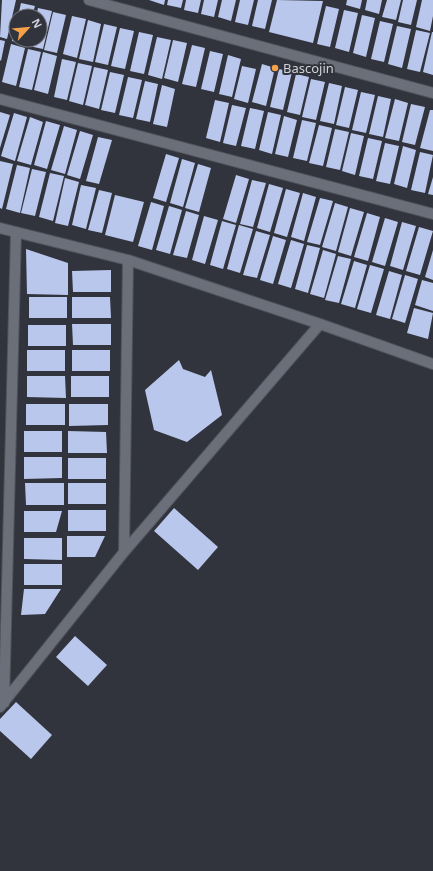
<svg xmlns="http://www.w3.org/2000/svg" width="433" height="871" font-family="'Noto Sans',sans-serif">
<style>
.building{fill:#bac7ec}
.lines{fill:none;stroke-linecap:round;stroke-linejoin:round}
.minor-casing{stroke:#50535a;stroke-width:12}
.minor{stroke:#6b6f79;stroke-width:10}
.poi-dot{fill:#f7a149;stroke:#31343d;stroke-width:1.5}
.labels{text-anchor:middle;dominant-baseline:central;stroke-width:4;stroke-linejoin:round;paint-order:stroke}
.poi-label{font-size:13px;fill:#d0d2d8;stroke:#31343d;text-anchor:start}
</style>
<rect width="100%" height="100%" fill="#31343d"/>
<path class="building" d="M2,0H16L7,39L0,37Z
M149,0H165L164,5Z
M168,0H183L181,8L167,5Z
M186,0H201L198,13L184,10Z
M204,0H218L214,17L201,14Z
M222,0H236L231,21L218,17Z
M240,0H254L248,25L235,22Z
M258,0H272L265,29L252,26Z
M277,0L323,1L313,43L269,32Z
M347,0H362L360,9L346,5Z
M367,0H382L379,14L365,10Z
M387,0H401L396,20L382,17Z
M403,0H417L411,25L398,22Z
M422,0H433V16L430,31L416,27Z
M21,3L35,6L32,16H18Z
M326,6L339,9L330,47L317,44Z
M38,8L52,11L43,49L29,46L31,40H40V16H36Z
M344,10L358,13L349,52L335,48Z
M53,12L66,15L57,53L44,50Z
M362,15L375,18L366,57L353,53Z
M72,16L86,19L77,58L63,54Z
M88,20L101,24L93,62L79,59Z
M380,21L393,24L384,62L371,59Z
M104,24L117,27L108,65L95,62Z
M397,26L411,29L402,68L388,64Z
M15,27L16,40H27L26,44L12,41Z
M120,28L134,31L125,69L111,66Z
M416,30L430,33L420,72L407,69Z
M139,32L153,35L144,74L130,71Z
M432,32H433V75L423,72Z
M157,37L171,40L162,79L148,75Z
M0,40L5,41L1,61L0,60Z
M173,40L187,43L178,82L164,78Z
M11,44L25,48L16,86L2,82Z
M192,45L205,48L196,87L182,84Z
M28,49L41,52L32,90L19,87Z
M210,51L223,54L214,92L201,89Z
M43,52L57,56L48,94L34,90Z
M228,55L241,59L232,97L219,94Z
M62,59L76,62L67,100L54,97Z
M78,63L92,66L83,105L69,101Z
M262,64L275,68L266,106L252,102Z
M242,66L256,69L248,103L234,99Z
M94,67L108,70L99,109L85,105Z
M279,69L292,72L283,110L270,107Z
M110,72L124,75L115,113L101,110Z
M296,74L309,77L300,115L287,112Z
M128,77L142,80L133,118L119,115Z
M311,79L325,82L316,120L302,117Z
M145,81L158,84L150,122L136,119Z
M329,83L342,86L334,124L320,121Z
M162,85L175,89L167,127L153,124Z
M345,87L358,90L349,128L336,125Z
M361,92L375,95L366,133L352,130Z
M378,96L391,99L383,137L369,134Z
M395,99L408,103L399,141L385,138Z
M215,100L229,103L220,142L206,138Z
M411,104L425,107L415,145L402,142Z
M232,105L246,108L236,146L223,143Z
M250,108L264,111L255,149L241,146Z
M430,110H433V151L420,148Z
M0,112L10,115L0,148Z
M268,112L281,115L272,154L259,150Z
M14,113L27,117L15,161L1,156Z
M284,116L297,120L288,157L275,154Z
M30,117L43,122L31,165L17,161Z
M302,120L316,123L307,161L293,158Z
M46,121L60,125L47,169L34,165Z
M319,125L332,128L323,166L309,163Z
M64,126L77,130L65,174L51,170Z
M335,129L349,132L340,170L326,167Z
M80,131L93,135L80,179L67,175Z
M351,133L364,136L355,175L342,171Z
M98,137L112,140L99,184L86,181Z
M368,138L382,141L373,179L359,176Z
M385,143L399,146L390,184L376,181Z
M403,146L416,150L407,188L394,184Z
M420,152L433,155L425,193L411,190Z
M166,154L179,158L166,202L153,198Z
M182,159L195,163L183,207L170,203Z
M0,161L13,164L2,209L0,208Z
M198,164L211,168L199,212L185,208Z
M17,165L30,168L20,213L6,209Z
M32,169L46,172L35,216L21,213Z
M50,173L64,176L53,221L39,217Z
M236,175L249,179L236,223L223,219Z
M433,177V195L428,194Z
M65,178L79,182L68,226L55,223Z
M252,180L266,183L253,227L240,224Z
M269,184L283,188L270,232L257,228Z
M81,185L96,188L86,229L72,225Z
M286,189L300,193L287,237L274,233Z
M99,190L112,193L102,233L88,230Z
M303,193L316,197L304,241L291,237Z
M115,195L144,202L133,242L105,235Z
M320,198L333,201L320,245L307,242Z
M151,202L164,206L152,250L138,246Z
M335,203L348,207L336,251L322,247Z
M169,206L182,210L170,254L156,250Z
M350,208L364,212L351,256L338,252Z
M186,211L199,215L187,258L173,255Z
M367,213L380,217L368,261L354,257Z
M204,216L218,220L205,264L192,260Z
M385,218L398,222L385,266L372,262Z
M222,221L236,225L223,269L210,265Z
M402,222L416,226L403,270L390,266Z
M239,225L253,229L240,273L227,269Z
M419,227L433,231L420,275L406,271Z
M256,231L270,235L257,278L243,275Z
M273,236L286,240L273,284L260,280Z
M291,240L304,244L291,288L278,284Z
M307,245L320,248L308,293L295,289Z
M26,249L68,263V295L27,294Z
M323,250L336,254L324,298L310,294Z
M433,250V280L425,277Z
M338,256L351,259L339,303L325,300Z
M354,261L367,265L355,308L341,304Z
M370,265L384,269L371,313L357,309Z
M111,270V292H73L72,271Z
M389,271L402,275L390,319L376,315Z
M405,275L418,279L405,323L392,319Z
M422,280L433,283V311L415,305Z
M29,297H67V318H29Z
M72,297H110L111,318H72Z
M414,308L433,313L428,339L407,333Z
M72,324H111V345H73Z
M28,325H66V346H28Z
M27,350H65V371H27Z
M72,350H110V371H72Z
M179,360L183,369L205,377L211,370L222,415L187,442L154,430L145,390Z
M27,376H65L66,398L27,397Z
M71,376H109V397H71Z
M26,404H65V425H26Z
M69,404H108V425L69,426Z
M24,431H62V452H24Z
M68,431L106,432L107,453H68Z
M24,457H62V478L24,479Z
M68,458H106V479H68Z
M25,483H64V505H26Z
M68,483H106V504H68Z
M174,508L218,547L198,570L154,531Z
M68,510H106V531H68Z
M24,511H62L56,532H24Z
M67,536H105L95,557H67Z
M24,538H62V560L24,559Z
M24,564H62V585H24Z
M24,589H61L45,614L21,615Z
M75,636L107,665L88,686L56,657Z
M16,702L52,735L31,759L0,731V719Z"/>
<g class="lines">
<defs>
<path id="minor" d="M89,0L433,93
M0,99L433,214
M0,228L128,260L320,324L433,364
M124,552L128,260
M4,703L16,232
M0,707L124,552L320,324"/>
</defs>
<use href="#minor" class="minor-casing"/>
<use href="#minor" class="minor"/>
</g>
<circle class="poi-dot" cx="275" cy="68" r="4"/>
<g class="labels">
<g class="poi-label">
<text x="283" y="68">Bascojin</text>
</g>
</g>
<g transform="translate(28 28) rotate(63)"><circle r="19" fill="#31343d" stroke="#71737b"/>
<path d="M0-3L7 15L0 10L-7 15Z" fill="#f7a149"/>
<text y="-6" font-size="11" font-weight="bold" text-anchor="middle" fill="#d0d2d8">N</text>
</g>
</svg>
